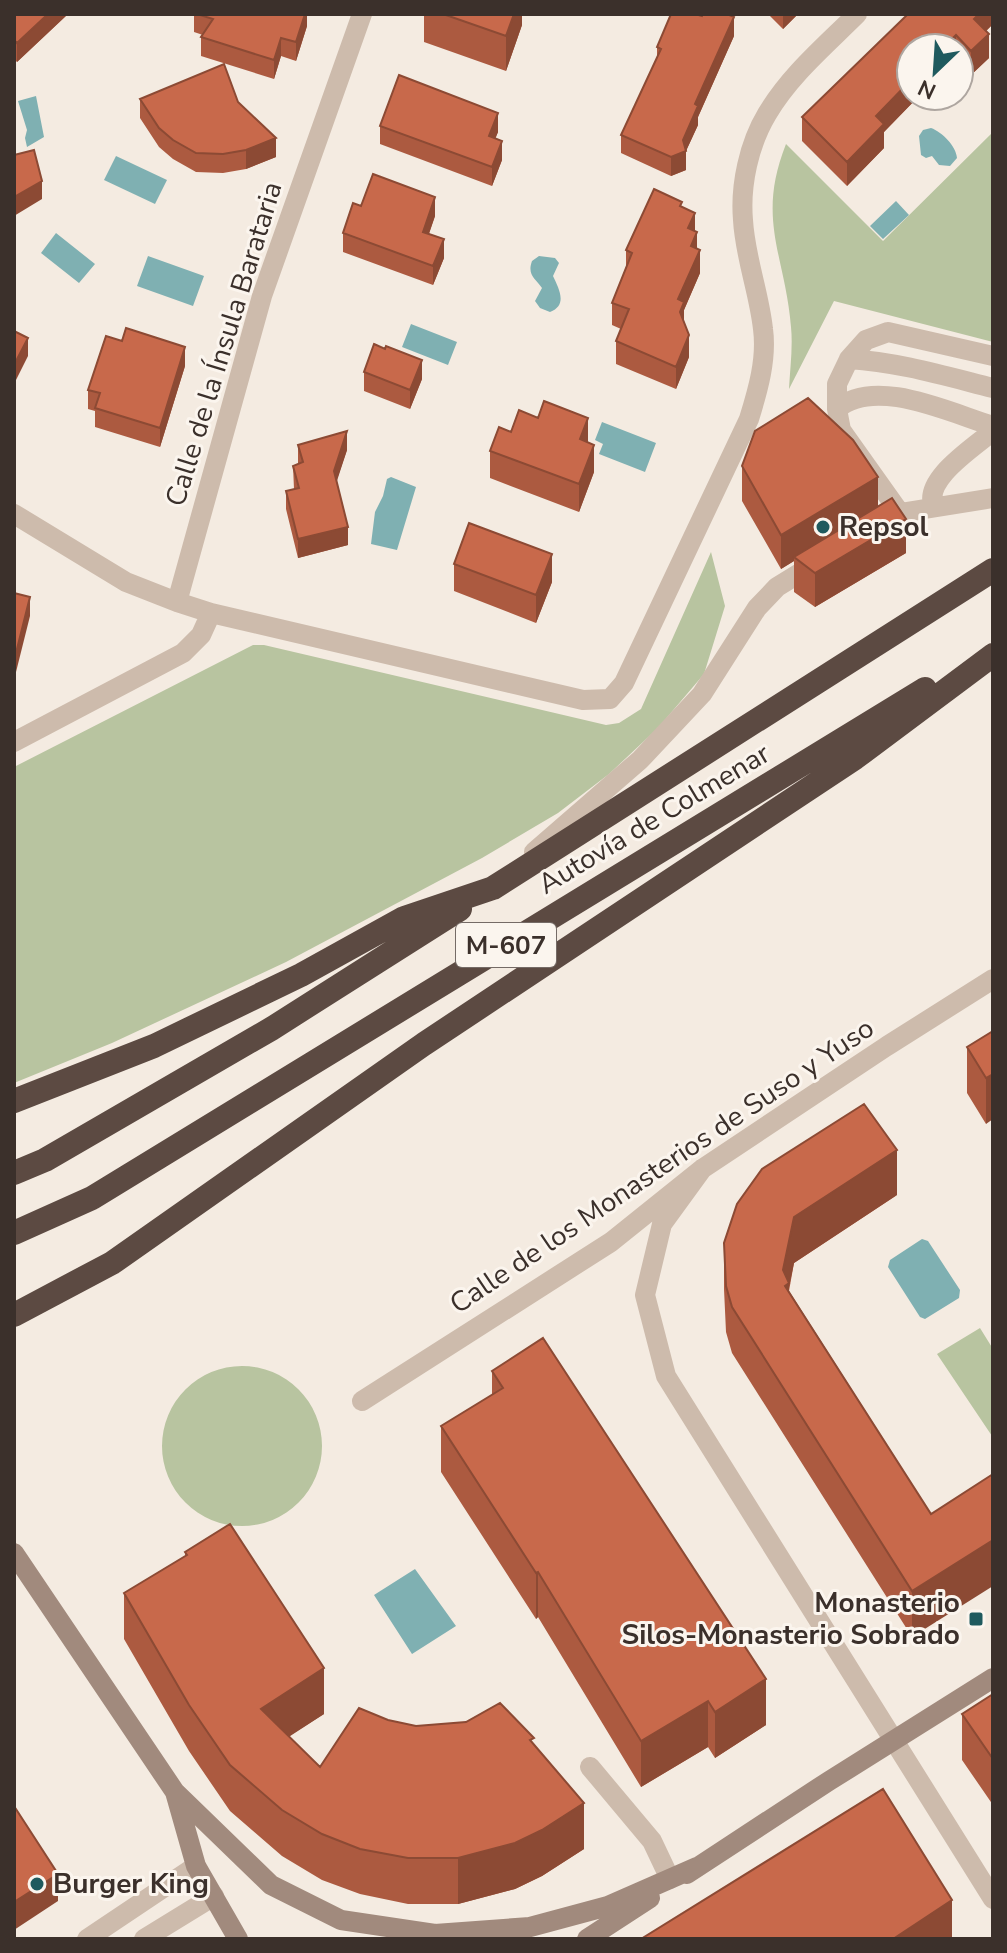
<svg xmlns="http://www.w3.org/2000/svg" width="1007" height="1953" font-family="'Nunito Sans',sans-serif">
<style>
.green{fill:#b8c4a0}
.water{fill:#7fb0b2}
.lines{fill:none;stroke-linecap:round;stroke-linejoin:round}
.lane{stroke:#cdbbac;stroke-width:20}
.street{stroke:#cdbbac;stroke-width:20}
.secondary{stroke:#a18a7d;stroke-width:20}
.highway{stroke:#5c4a42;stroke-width:24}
.wall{fill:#ac5a40}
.shaded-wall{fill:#8c4a34}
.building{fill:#c8694b;stroke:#8c4a34;stroke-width:2}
.poi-dot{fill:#1f5a5e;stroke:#fbf5ee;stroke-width:3}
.labels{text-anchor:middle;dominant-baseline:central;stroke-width:6;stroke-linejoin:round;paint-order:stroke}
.shield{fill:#fbf5ee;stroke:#756b66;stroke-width:2}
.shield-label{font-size:26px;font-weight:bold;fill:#3b302b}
.street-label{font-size:28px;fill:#3b302b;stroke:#fbf5ee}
.poi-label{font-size:28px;font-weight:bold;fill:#3b302b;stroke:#fbf5ee;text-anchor:start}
</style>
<rect width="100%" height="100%" fill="#f4ebe1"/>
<path class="green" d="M993,132V342L834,301L789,389C790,369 793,347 791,327C785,254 756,220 786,144L883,241Z
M711,552L725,606L704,674L658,728L609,774L558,813L482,858L286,962L112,1043L14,1083V767L253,645H264L606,725L619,723L641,709Z
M980,1328L993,1349L992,1436L937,1354Z
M162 1446a80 80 0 1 1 160 0a80 80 0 1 1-160 0Z"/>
<path class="water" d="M36,96L44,137L27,147L25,138L27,130L18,101Z
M931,128C942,132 956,146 957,158L950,166L939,165L932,156L926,158L921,155L919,136L923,130Z
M116,156L167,180L155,204L104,180Z
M896,201L909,215L883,239L870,226Z
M56,233L95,264L79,283L41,253Z
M148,256L204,276L193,306L137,286Z
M539,256L555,258L559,263L553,276C559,289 568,305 550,312L540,308L535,301L542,288C535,278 527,275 532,261Z
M411,324L457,342L448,365L402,347Z
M602,422L656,443L645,472L599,454L603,444L595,440Z
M391,477L416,487L397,550L371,544L375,512L383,496L387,479Z
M922,1239L928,1241L960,1290L959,1298L925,1319L920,1317L888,1267L890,1260Z
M415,1569L456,1626L412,1654L374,1595Z"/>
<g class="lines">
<path class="lane" d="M849,359C898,362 945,376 993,388
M837,409C875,376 950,413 993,426
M934,507C922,480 973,448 993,431
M900,513L841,430L837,409V384L849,359L866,340L888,332L993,356
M878,526L900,513L993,498
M534,852L640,760L702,694L757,608L777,587L816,563
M590,1767L652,1841L670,1879"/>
<path class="street" d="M14,514L126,582L177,602L211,613L583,700L610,699L624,683L749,419C758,390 767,359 763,329C759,292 745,257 743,220C740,185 749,144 767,114C790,75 826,45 857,14
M177,602L262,296L362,14
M14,742L183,653L201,635L211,613
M702,1169L662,1224L645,1295L666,1376L993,1899
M362,1401L611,1242L702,1169L887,1046L993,979
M87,1939L196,1866
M144,1939L214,1896"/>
<path class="secondary" d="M14,1553L175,1792L196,1866L238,1939
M175,1792L271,1885L341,1920L435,1934L530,1927L608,1906L697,1867
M687,1874L829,1781L993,1678
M587,1939L650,1898"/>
<path class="highway" d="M14,1101L154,1046L301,975L404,918L493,888L993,570
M14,1173L45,1160L271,1029L460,909
M14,1233L92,1198L925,689
M14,1315L112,1263L424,1044L855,758L993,655"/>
</g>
<path class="wall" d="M14,14H68L17,62L14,59Z
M194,14H307V26L296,61L281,56L274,79L201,56V37L203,35L194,32Z
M424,14H522V25L506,71L424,42Z
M768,14H798L783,29Z
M908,14H991V26L986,31L989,34V58L971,75L959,63V48H911V96H919L884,132V148L847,186L802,141V117Z
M734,36L698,117V125L686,151V170L671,176L621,153V135L657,58V47Z
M140,99L238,102L276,157L246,169L223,173L196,172L173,159L159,147L140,118Z
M380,126L498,132L495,138L502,160L492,186L380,144Z
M361,206L435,216L429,234L444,258L433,285L343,252V233Z
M682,207L695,231L700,273L684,310V321L689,357L676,389L616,364V341L621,329L612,325V303L626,267V250Z
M385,349L422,379L410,409L364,391V372Z
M185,366L160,447L95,427V411L88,409V390Z
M511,432L588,442L594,472L579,512L490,478V451Z
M298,445L347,450L336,482L348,545L298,558L286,509V491L294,489L293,466L298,464Z
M742,466L878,507L906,553L815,607L794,592V561L781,569L742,501Z
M454,564L552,582L536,623L454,591Z
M993,1031L986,1124L967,1093V1047Z
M897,1195L794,1263L789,1291L931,1514L912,1637L732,1353L726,1332L724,1289V1243Z
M492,1371L766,1725L715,1758L708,1747L641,1787L538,1617L536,1619L441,1472V1426L492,1395Z
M185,1552L324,1714L289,1736L320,1767L388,1720L416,1726L534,1745L584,1849L542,1876L515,1889L458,1904H408L360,1894L322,1880L282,1856L230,1811L189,1751L124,1639V1593L185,1556Z
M993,1694V1805L962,1760V1714Z"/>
<path class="shaded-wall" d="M48,14H68L17,62V43Z
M305,14H307V26L296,61V42Z
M514,14H522V25L506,71V36Z
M783,14H798L783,29Z
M979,14H991V26L974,43V19Z
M734,17V36L698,117V125L686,151V170L671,176V157L683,140L695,104Z
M989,34V58L971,75V51Z
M956,35V48H943Z
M281,38V56L274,79V60Z
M911,80V96H919L884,132V148L847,186V162L876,116Z
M498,113V132L489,155V136Z
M276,138V157L246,169V150Z
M502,141V160L492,186V167Z
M42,181V199L14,216V197Z
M435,197V216L423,250V232Z
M695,213V235L688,228Z
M697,232V255L691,246Z
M444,239V258L433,285V266Z
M700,250V273L684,310V324L680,334L678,299Z
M689,335V357L676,389V367Z
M28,338V356L14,384V365Z
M185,347V366L160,447V428Z
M422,360V379L410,409V390Z
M588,418V445L580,439Z
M347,431V450L334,490V471Z
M594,445V472L579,512V484Z
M878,477V511L794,557V561L781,569V535Z
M906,519V553L815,607V573Z
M348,527V545L298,558V539Z
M552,554V582L536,623V595Z
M30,597V616L14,680V661Z
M993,1074V1119L986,1124V1078Z
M897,1150V1195L794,1263L789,1287V1328L783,1270L794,1217Z
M993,1540V1586L912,1637V1591Z
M538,1572V1617L536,1619V1573Z
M324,1668V1714L261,1755V1709Z
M766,1679V1725L715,1758V1712Z
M708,1701V1747L641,1787V1741Z
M584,1803V1849L542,1876L515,1889L458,1904V1858Z
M58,1874V1901L14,1930V1902Z
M952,1900V1939H893Z"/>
<path class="building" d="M14,14H48L17,43L14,40Z
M197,14H305L296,42L281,38L274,60L201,37L213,19Z
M443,14H514L506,36Z
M671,14H695L702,16L703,14H727L734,17L695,104L698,106L683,140L686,151L671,157L621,135L661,49L657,47Z
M908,14H979L974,19L989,34L971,51L956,35L943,48H911V80L876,116L884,124L847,162L802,117Z
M224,64L238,102L276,138L246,150L223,154L196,153L173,140L159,128L140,99Z
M399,75L498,113L489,136L502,141L492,167L380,126Z
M34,150L42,181L14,197V155Z
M373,174L435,197L423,232L444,239L433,266L343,233L353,203L361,206Z
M654,189L682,202L680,206L695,213L688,228L697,232L691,246L700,250L678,299L684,302L680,312L689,335L676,367L616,341L629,309L612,303L632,253L626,250Z
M126,328L185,347L160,428L95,408L100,393L88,390L106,336L122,341Z
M14,331L28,338L14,365Z
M374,344L385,349L386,346L422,360L410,390L364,372Z
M808,398L853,440L878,477L781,535L742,466L755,431Z
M544,401L588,418L580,439L594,445L579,484L490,451L499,427L511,432L519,410L538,418Z
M347,431L334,471L348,527L298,539L286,491L299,488L293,466L303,462L298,445Z
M892,498L906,519L815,573L794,557Z
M469,523L552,554L536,595L454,564Z
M14,593L30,597L14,661Z
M993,1031V1074L986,1078L967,1047Z
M864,1104L897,1150L794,1217L783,1270L789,1283L785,1286L931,1514L993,1474V1540L912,1591L732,1307L726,1286L724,1243L737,1204L762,1169Z
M543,1338L766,1679L715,1712L708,1701L641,1741L538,1572L536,1573L441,1426L503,1388L492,1371Z
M230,1524L324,1668L261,1709L320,1767L359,1708L388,1720L416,1726L466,1722L500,1703L534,1738L530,1740L584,1803L542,1830L515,1843L458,1858H408L360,1849L322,1834L282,1810L230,1765L189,1705L124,1593L187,1555L185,1552Z
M993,1694V1759L962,1714Z
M883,1789L952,1900L893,1939H641Z
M14,1806L58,1874L14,1902Z"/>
<g class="poi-dot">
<circle cx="823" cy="527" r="8"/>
<rect x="968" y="1611" width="16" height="16" rx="4"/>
<circle cx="37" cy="1884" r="8"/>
</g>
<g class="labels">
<rect class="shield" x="456" y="923" width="100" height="44" rx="6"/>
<g class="shield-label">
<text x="506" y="945">M-607</text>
</g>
<g class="street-label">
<text transform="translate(224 344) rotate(-73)">Calle de la Ínsula Barataria</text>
<text transform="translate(654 819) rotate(-31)">Autovía de Colmenar</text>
<text transform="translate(662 1166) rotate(-34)">Calle de los Monasterios de Suso y Yuso</text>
</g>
<g class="poi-label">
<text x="839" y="527">Repsol</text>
<text x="960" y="1603" text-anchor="end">Monasterio<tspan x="960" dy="32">Silos-Monasterio Sobrado</tspan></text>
<text x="53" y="1884">Burger King</text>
</g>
</g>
<rect width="1007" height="1953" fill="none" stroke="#3b302b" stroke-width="32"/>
<g transform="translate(935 72) rotate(205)"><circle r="38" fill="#fbf5ee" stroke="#aea6a0" stroke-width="2"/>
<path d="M0-6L14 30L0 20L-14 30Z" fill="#1f5a5e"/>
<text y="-12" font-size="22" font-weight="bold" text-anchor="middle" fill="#3b302b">N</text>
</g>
</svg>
